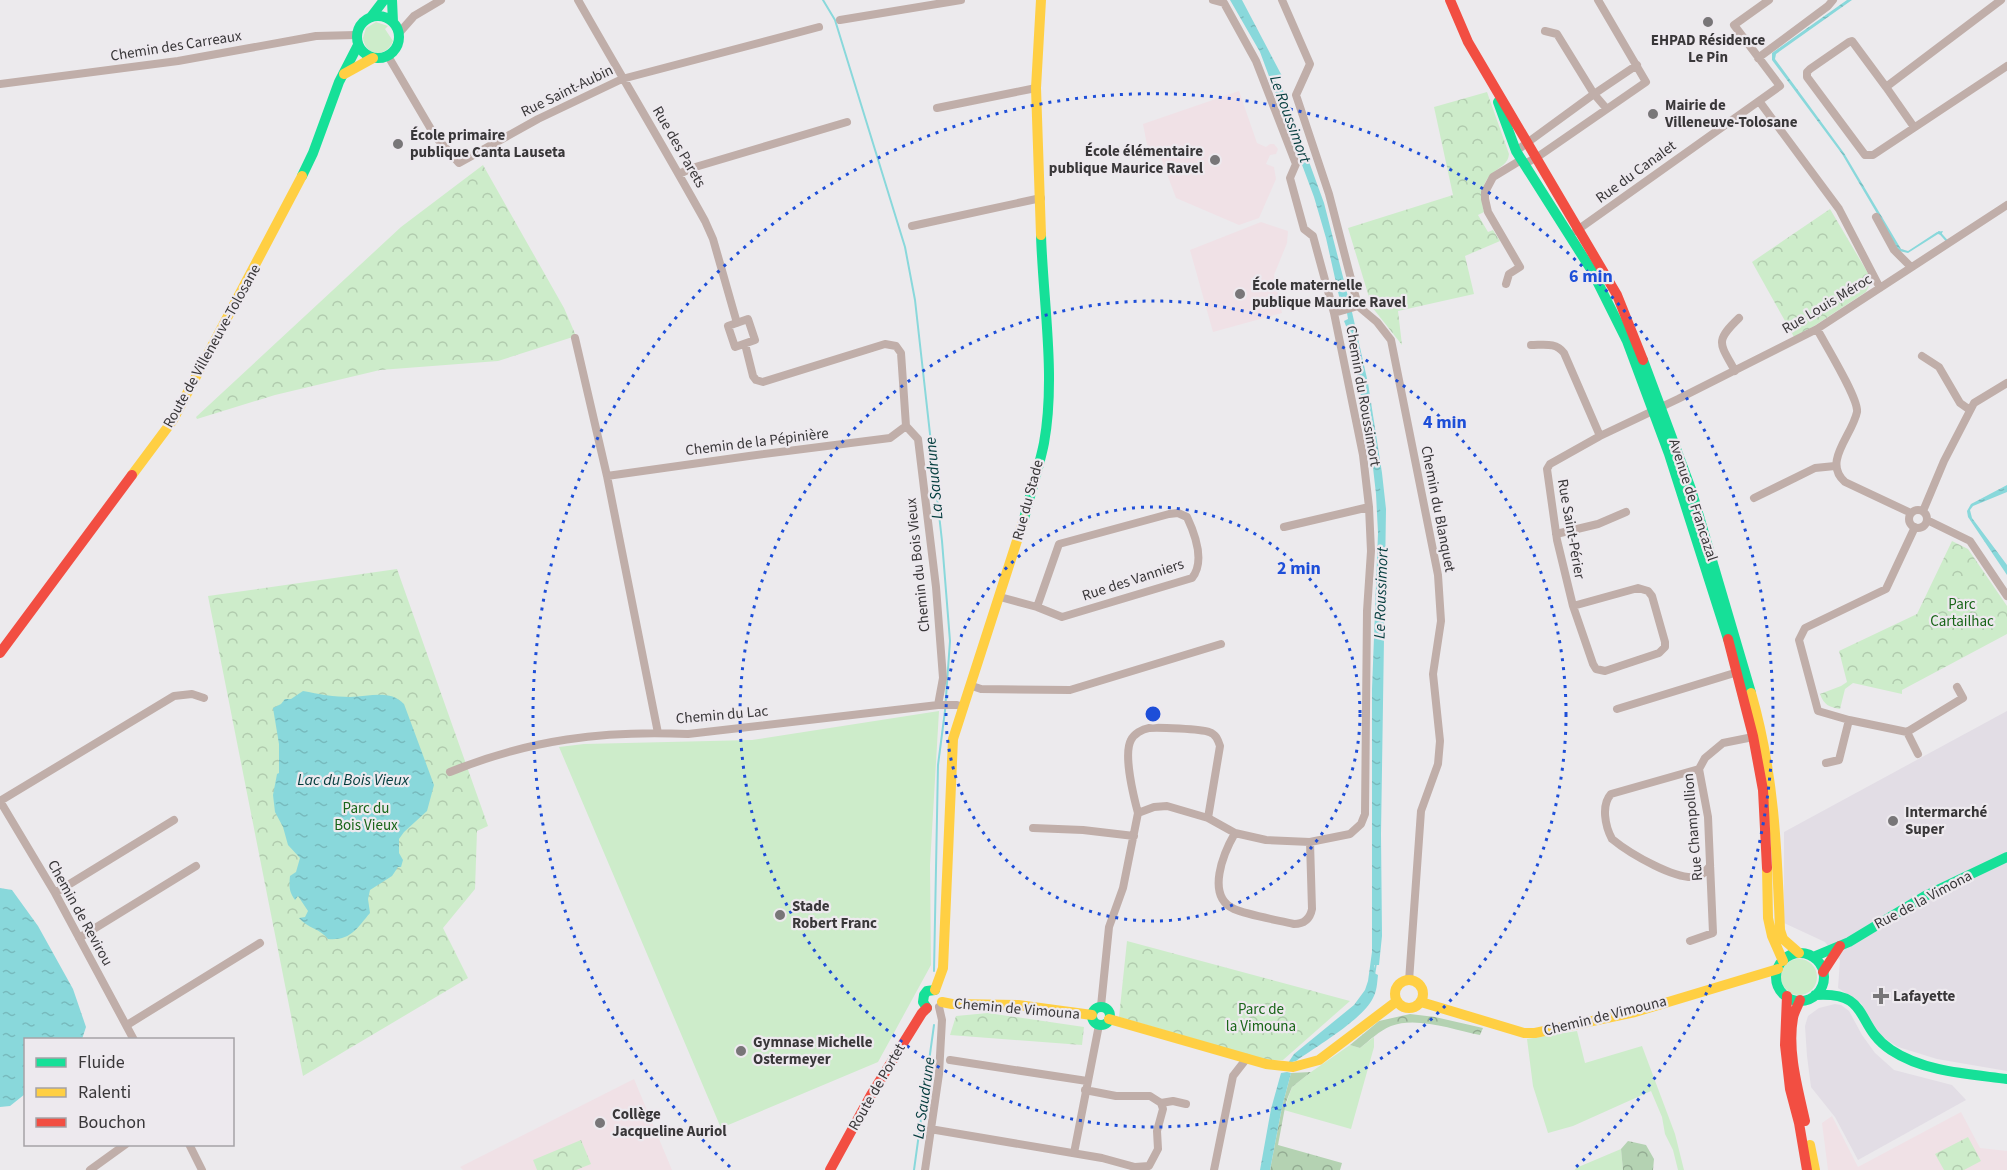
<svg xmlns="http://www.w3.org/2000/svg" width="2007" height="1170" font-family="'Source Sans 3',sans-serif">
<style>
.built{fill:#e2dde5}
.education{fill:#f0e1e6}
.grass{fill:#cdecca}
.forest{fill:url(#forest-crowns)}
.park{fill:url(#park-crowns)}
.water{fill:url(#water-ripples)}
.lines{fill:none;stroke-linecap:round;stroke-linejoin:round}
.stream{stroke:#89d8db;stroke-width:2}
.street{stroke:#c0aea9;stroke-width:8}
.fast{stroke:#16e098;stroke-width:10}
.slow{stroke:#ffcf43;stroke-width:10}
.jam{stroke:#f24e42;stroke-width:10}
.ring{fill:none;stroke:#1d4ed8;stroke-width:3;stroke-dasharray:3 6}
.poi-dot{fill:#787678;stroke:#ede9ee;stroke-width:2}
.labels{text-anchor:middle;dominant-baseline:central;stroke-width:4.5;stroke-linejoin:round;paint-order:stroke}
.poi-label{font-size:15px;font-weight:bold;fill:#393739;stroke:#ede9ee;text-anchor:start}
.street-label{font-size:15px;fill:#393739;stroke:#ede9ee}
.park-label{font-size:15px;fill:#186518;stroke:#ede9ee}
.water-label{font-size:16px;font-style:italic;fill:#033c3d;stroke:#ede9ee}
.centre{fill:#1d4ed8;stroke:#ede9ee;stroke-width:3}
.ring-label{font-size:18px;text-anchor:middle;font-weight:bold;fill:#1d4ed8;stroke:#ede9ee;stroke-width:4.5;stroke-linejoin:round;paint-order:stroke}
</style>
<defs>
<pattern id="forest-crowns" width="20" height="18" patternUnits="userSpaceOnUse" patternTransform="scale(1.5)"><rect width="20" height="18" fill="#b4d2b2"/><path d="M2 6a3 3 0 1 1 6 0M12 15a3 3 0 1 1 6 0" fill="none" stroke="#93ab92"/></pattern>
<pattern id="park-crowns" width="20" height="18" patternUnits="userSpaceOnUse" patternTransform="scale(1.5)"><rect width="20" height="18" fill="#cdecca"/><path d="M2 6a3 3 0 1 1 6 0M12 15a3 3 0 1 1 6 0" fill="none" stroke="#b1cbae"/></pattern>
<pattern id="water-ripples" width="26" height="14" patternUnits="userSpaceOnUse" patternTransform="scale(1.5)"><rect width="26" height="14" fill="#89d8db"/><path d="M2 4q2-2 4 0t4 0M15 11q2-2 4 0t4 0" fill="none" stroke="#77babd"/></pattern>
</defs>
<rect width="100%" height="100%" fill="#eceaed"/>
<path class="built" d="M2007,711V1071L1937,1059L1898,1047L1878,1034L1861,1003L1838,988L1840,960L1825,942L1784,923V832Z
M1835,1004L1841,1005L1849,1011L1862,1035L1875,1053L1894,1070L1952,1085L1966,1100L1858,1160L1835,1117L1811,1087L1807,1056L1805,1026L1808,1016L1819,1008Z"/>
<path class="education" d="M1239,91L1257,143L1266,147L1270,144H1274L1278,149L1276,154L1270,155L1266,164L1274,167L1276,179L1259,218L1239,225L1176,198L1158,150L1147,145L1143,124Z
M1261,222L1288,231L1287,243L1274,275L1282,313L1213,332L1190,250Z
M634,1079L672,1170H463L460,1167Z
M1961,1112L1980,1148L2007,1151V1170H1828L1822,1123L1832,1116L1858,1167Z"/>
<path class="grass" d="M376,22L388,26L385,29L393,41C386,58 366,57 363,38L366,28Z
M939,711L930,865L931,965L878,1062L721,1128L559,747L584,744L752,740Z
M1781 977a18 18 0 1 1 36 0a18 18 0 1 1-36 0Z
M1577,1031L1585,1063L1642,1046L1675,1134L1684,1170H1678L1673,1150L1665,1134L1662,1117L1651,1091L1573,1126L1548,1133L1533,1086L1527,1039Z
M1374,1037V1047L1351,1129L1284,1110L1292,1087L1311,1072L1350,1045L1360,1048Z
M1621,1149L1623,1170H1575L1576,1168Z"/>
<path class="forest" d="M1410,1014L1435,1017L1483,1028L1480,1035C1454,1030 1417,1016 1391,1026C1379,1031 1370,1040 1360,1048L1350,1045L1379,1021Z
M1311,1072L1292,1087L1286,1102L1278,1145L1342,1163L1340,1170H1270L1282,1107L1291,1073Z
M1628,1141L1646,1145L1654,1159L1653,1170H1623L1621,1149Z"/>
<path class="park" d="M1487,92L1509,154C1508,164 1501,166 1494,172C1481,181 1480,199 1484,212L1478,215L1488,232L1493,230L1500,241L1465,256L1474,294L1398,311L1402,345L1372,307L1348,228L1453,195L1434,107Z
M483,165L564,308L576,336L498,361L380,370L275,395L197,419L196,417L401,227Z
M1830,209L1872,280L1866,292L1814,326L1794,337L1752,262Z
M1952,541L1968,549L2007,606V634L1902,690V694L1853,683L1845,689L1840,709C1829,707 1824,705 1820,694L1841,686L1847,682L1839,651L1917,614Z
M397,569L488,826L477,831L475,889L443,928L468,978L303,1076L208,596Z
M1127,941L1350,1001L1283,1060H1267L1119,1017Z
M988,1013L1084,1027L1082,1045L950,1035L956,1016Z
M1968,1137L1981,1161L1964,1170H1944L1935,1154Z
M581,1140L591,1164L576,1170H537L533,1160Z"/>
<path class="water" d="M1230,0H1242L1282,76L1275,80L1278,87L1280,82L1324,203L1352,312L1368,383L1382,473L1386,509L1381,834L1382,936L1379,965H1374V973L1378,975C1377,983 1377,991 1373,998C1362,1020 1317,1046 1296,1061L1288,1063L1294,1054L1354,1005L1365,990L1368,981L1372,952V689L1378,533L1376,494L1371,450L1350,336L1344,321L1348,319L1347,313L1343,314L1326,238L1314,197L1260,52Z
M1847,0H1852L1776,54L1775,59L1844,153L1901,249L1908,251L1937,232L1943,231L1941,235L1938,234L1908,253L1899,251L1842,154L1772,60V53Z
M2007,485V492L1973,506L1970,510L1972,518L2007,565V575L1968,517L1967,511L1971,504Z
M303,691C318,694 335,697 350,697C370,697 389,689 404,704L434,785L427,811L404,832L399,839V853L403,860L401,867H398L392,876L370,890L368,899L370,913C357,928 351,941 328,939C321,929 307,928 299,918L305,917L308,911L298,896L295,900C289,892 289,886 290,876L296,872L300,858L288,845L283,827L275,812L273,795L277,774L279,773V744L273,708L281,704L285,699H291Z
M0,888L12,890L38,926L73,989L86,1027L82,1039L26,1040L25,1094L10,1106L0,1107Z
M1287,1072L1291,1073L1282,1107L1270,1170H1260L1271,1109L1281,1073Z"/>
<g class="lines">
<path class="stream" d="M823,0L835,20L905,247L915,300L942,541L950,641L945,711L938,765L934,971
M1939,232L1947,241
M1374,975L1376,963
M914,1170L934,1025"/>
<path class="street" d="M578,0C620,74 664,147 705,221L713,239L737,323
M1282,0L1310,64L1296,95L1329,194L1358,306L1377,322L1391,340L1438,575L1441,621L1433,674L1440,741L1438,764L1421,811L1409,981
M2001,0L1886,87L1852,41L1849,42L1810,69L1807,72V77L1865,155H1873L2007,66
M840,20L961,0
M1545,31L1557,34L1594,94L1606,108
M399,33L414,16L441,0
M388,56L435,136L459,163L538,119L622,79L819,27
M1758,58L1828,6L1833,0
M0,84L178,61L316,36L356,35
M1886,87L1914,127
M1759,101L1839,209L1880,288
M937,108L1036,88
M1516,151L1594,94L1637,65
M1524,164L1536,158L1646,82L1598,0
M679,174L692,168L847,122
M1876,217L1894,250L1911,267
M912,226L1041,198
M1576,231L1780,86L1734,25L1769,0
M1506,284L1509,274L1520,267L1488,212L1485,199V192L1493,177L1521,160
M1334,313L1358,306
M748,319L755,340L735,347L728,326Z
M1817,329C1825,344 1859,399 1857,412C1852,436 1822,462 1845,482L1911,513
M575,338L607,476L658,733
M745,344L753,376L756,380L763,382L885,344L896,346L901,353L906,426
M1531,345C1544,345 1556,342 1564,353L1600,436
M1922,356L1939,367L1960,403L1970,410
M1735,371C1720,343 1714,342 1739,318
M906,426L918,439L936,587L943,678L938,705
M607,476L749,456L890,438L906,426
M1754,498L1815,468L1835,466
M1909 519a9 9 0 1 1 18 0a9 9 0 1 1-18 0Z
M1923,511L1944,461L1974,403L2007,383
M1927,520L1970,541L2007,596
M1284,527L1369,507
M1915,527L1886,589L1805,628L1799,640L1818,711L1849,720L1907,732L1918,754
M1556,534L1598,524L1626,512
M1000,597L1037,607L1062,617L1192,578C1205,562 1195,534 1187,517L1178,513L1169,514L1059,544L1037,607
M1573,606L1638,588L1648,591L1652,596L1665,642V647L1659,653L1605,671L1596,669L1593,664L1573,606L1557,540L1547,469L1550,464L1600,436L1678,399L1817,329L2007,205
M972,686L981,689L1070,690L1221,644
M1617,709L1741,671
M1907,732L1963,698L1957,687
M1826,763L1839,760L1849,720
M1699,769L1611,794C1601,805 1605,826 1612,839C1629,853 1679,883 1699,876C1703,874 1707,870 1710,866
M450,772C528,740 604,730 688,734L938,705H957L964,707
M1138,813C1134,798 1123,754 1131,740C1134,734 1142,729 1149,728C1157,727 1202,729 1209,732C1216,734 1218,740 1220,746L1208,818
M1033,828L1083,830L1134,836
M1235,833C1224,852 1205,896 1234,909C1248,915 1277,920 1294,924C1304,924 1310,919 1312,909L1310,842
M55,893L174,820
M79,938L196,866
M1690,941L1713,933L1708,817L1699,769L1705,758L1723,743L1758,736
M1101,1006L1109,927L1123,888L1138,813L1154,807L1167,806L1208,818L1235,833L1266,840L1310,842L1350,834L1361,824L1365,814L1367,611L1371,551L1369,507L1363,455L1334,313L1313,236L1304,229L1290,178L1296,164L1256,61L1224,3L1213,0
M127,1025L260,943
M134,1040L55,893L0,801L174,696L192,694L204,698
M950,1060L1087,1081
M1161,1103L1173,1101L1186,1104
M930,1129L1102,1158L1135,1167L1149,1166L1158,1149L1157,1131L1163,1109L1161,1103L1150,1096H1116L1085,1090
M189,1144L202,1170
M1074,1153L1099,1025
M90,1170L126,1144
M925,1170L939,1074L942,1020L939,1007
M1214,1170L1233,1076L1247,1058"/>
<path class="fast" d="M392,0L393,22
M357 37a21 21 0 1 1 42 0a21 21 0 1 1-42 0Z
M371,17L384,0
M1498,102L1516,151L1592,271L1627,341L1669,454L1728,639
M302,176L313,153L339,82L358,45
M1643,360L1691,489L1751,693
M1024,519C1030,494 1039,468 1044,443C1056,377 1043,301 1041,235
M1776 977a24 24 0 1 1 48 0a24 24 0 1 1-48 0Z
M1813,957L1849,942L1925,896L2007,857
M1815,995C1872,991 1854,1026 1891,1050C1924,1072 1969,1074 2007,1079
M1092 1016a9 9 0 1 1 18 0a9 9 0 1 1-18 0Z
M927,1008L923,1002L924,995L927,991L935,990"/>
<path class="slow" d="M344,74L373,58
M1041,235L1036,88L1041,0
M132,475L173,420L302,176
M1751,693C1774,772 1777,849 1780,930L1783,939L1799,953
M1767,868L1768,918L1772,936L1783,961
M1395 994a14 14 0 1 1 28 0a14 14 0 1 1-28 0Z
M935,990L943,968L953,739L1024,519
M942,1002L952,1004L1018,1005L1092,1015
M1421,1002L1524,1033H1535L1635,1012L1778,969
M1109,1019L1266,1064L1293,1067L1319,1060L1397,1001
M1810,1145L1815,1170"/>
<path class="jam" d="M1450,0L1468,42L1617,295L1643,360
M1728,639L1753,736L1763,790L1767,868
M0,653L132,475
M1823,972L1840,946
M1787,996L1785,1045L1790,1089L1799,1123L1807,1170
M1800,1000C1798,1006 1794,1012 1793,1018C1787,1051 1798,1089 1805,1121
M830,1170L871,1095L922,1013L927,1008"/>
</g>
<g class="ring">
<circle cx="1153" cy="714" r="207"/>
<circle cx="1153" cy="714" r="413"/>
<path d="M730 1167A620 620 0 1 1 1576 1167"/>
</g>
<g class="poi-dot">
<circle cx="1708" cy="22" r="6"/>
<circle cx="1653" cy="114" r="6"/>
<circle cx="398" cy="144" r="6"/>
<circle cx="1215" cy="160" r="6"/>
<circle cx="1240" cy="294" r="6"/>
<circle cx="1893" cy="821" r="6"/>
<circle cx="780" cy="915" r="6"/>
<path d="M1878 987h6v6h6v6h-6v6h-6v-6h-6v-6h6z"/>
<circle cx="741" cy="1051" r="6"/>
<circle cx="600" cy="1123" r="6"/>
</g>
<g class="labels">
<g class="poi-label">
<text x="1708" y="40" text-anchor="middle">EHPAD Résidence<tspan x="1708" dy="17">Le Pin</tspan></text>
<text x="1665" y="105">Mairie de<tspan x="1665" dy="17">Villeneuve-Tolosane</tspan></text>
<text x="410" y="135">École primaire<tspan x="410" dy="17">publique Canta Lauseta</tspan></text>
<text x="1203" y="151" text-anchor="end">École élémentaire<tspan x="1203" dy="17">publique Maurice Ravel</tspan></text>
<text x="1252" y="285">École maternelle<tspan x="1252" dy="17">publique Maurice Ravel</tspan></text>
<text x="1905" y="812">Intermarché<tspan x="1905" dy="17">Super</tspan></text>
<text x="792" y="906">Stade<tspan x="792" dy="17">Robert Franc</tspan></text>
<text x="1893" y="996">Lafayette</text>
<text x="753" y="1042">Gymnase Michelle<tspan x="753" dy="17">Ostermeyer</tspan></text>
<text x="612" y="1114">Collège<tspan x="612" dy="17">Jacqueline Auriol</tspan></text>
</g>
<g class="street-label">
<text transform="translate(176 46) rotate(-9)">Chemin des Carreaux</text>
<text transform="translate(567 91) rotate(-26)">Rue Saint-Aubin</text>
<text transform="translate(679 147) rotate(60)">Rue des Parets</text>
<text transform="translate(1636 172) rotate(-36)">Rue du Canalet</text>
<text transform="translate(1827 304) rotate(-31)">Rue Louis Méroc</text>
<text transform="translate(212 346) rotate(-61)">Route de Villeneuve-Tolosane</text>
<text transform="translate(1363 396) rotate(80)">Chemin du Roussimort</text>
<text transform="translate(757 442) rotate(-7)">Chemin de la Pépinière</text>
<text transform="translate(1028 500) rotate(-75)">Rue du Stade</text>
<text transform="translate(1693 500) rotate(72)">Avenue de Francazal</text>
<text transform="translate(1438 509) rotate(79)">Chemin du Blanquet</text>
<text transform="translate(1571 529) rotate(80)">Rue Saint-Périer</text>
<text transform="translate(918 565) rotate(-96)">Chemin du Bois Vieux</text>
<text transform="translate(1133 580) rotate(-18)">Rue des Vanniers</text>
<text transform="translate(722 715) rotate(-5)">Chemin du Lac</text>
<text transform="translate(1693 827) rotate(-95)">Rue Champollion</text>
<text transform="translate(1923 900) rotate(-28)">Rue de la Vimona</text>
<text transform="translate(80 913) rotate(61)">Chemin de Revirou</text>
<text transform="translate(1017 1009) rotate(5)">Chemin de Vimouna</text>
<text transform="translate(1605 1016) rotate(-14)">Chemin de Vimouna</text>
<text transform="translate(877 1087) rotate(-60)">Route de Portet</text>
</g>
<g class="park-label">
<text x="1962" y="604">Parc<tspan x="1962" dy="17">Cartailhac</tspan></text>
<text x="366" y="808">Parc du<tspan x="366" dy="17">Bois Vieux</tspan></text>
<text x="1261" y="1009">Parc de<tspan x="1261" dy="17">la Vimouna</tspan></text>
</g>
<g class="water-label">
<text transform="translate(1290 119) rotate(70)">Le Roussimort</text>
<text transform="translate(934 478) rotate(-95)">La Saudrune</text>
<text transform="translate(1381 593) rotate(-88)">Le Roussimort</text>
<text x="353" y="780">Lac du Bois Vieux</text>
<text transform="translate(924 1098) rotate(-82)">La Saudrune</text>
</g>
</g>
<circle cx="1153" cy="714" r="9" class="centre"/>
<g class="ring-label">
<text x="1591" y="282">6 min</text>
<text x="1445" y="428">4 min</text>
<text x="1299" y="574">2 min</text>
</g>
<rect x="24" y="1038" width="210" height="108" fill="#ede9ee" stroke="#a5a2a6" stroke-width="1.5"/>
<rect x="36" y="1058" width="30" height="9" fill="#16e098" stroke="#a5a2a6" stroke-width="1.5"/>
<text x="78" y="1068" font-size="18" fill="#393739">Fluide</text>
<rect x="36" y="1088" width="30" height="9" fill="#ffcf43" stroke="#a5a2a6" stroke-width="1.5"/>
<text x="78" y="1098" font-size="18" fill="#393739">Ralenti</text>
<rect x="36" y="1118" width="30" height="9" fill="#f24e42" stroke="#a5a2a6" stroke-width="1.5"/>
<text x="78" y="1128" font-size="18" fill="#393739">Bouchon</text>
</svg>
